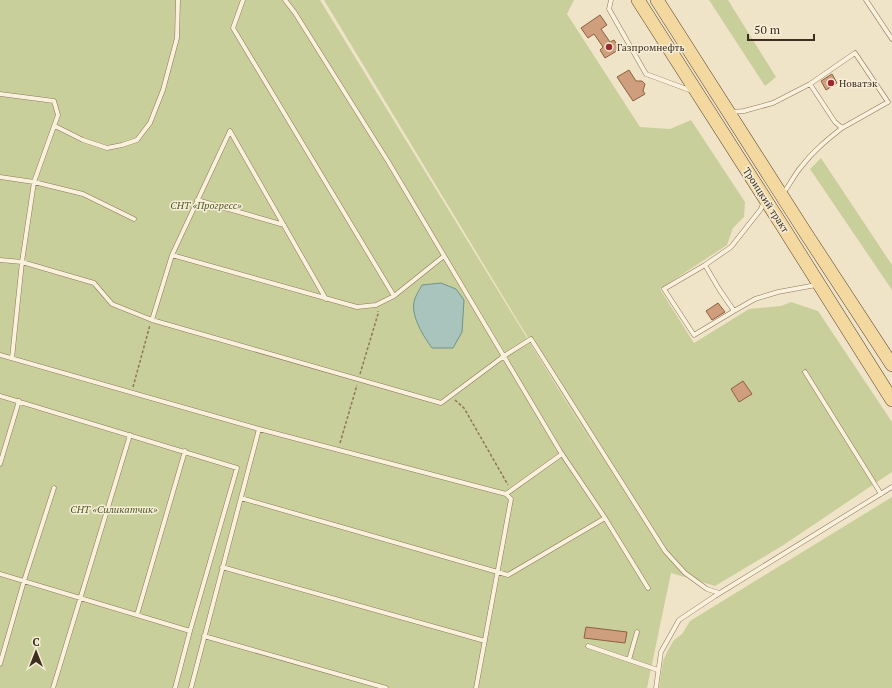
<svg xmlns="http://www.w3.org/2000/svg" width="892" height="688" font-family="'PT Serif',serif">
<style>
.green{fill:#c9cf9b}
.water{fill:#a9c4bc;stroke:#6f938a}
.building{fill:#cf9f7d;stroke:#8d5f41}
.lines{fill:none;stroke-linecap:round;stroke-linejoin:round}
.service-casing{stroke:#8d765c;stroke-width:5}
.primary-casing{stroke:#5b4430;stroke-width:14}
.path{stroke:#8d765c;stroke-width:1.5;stroke-dasharray:3 2;stroke-linecap:butt}
.service{stroke:#faf1dc;stroke-width:4}
.primary{stroke:#f3d9a0;stroke-width:13}
.poi-dot{fill:#9e2a2b;stroke:#f7eed8;stroke-width:1.5}
.labels{text-anchor:middle;dominant-baseline:central;stroke-width:3;stroke-linejoin:round;paint-order:stroke}
.poi-label{font-size:10px;fill:#3d2e20;stroke:#f7eed8;text-anchor:start}
.street-label{font-size:10px;fill:#3d2e20;stroke:#f7eed8}
.park-label{font-size:10px;font-style:italic;fill:#4d5a26;stroke:#f7eed8}
</style>
<rect width="100%" height="100%" fill="#f0e4c8"/>
<path class="green" d="M0,0H320L603,462L324,0H574L567,14L640,127L670,129L691,120L745,202L744,217L733,228L727,245L660,289L694,343L749,309L781,306L791,302L818,311L892,422V472L782,546L715,586L671,573L647,688H0Z
M709,0H728L776,77L765,86Z
M821,158L892,265V290L810,169Z
M892,497V688H659L663,661L668,650L674,640L682,634L690,621Z"/>
<path class="water" d="M441,283L456,289L464,300L462,332L453,348H432C424,337 411,317 414,302C415,296 419,291 422,285Z"/>
<path class="building" d="M600,15L607,25L601,29L610,42L614,40L620,49L605,58L600,50L603,47L594,34L588,38L581,28Z
M629,70L636,81H642L645,84L643,91L645,94L633,101L617,77Z
M832,74L837,83L826,90L821,81Z
M718,303L725,312L712,320L706,311Z
M743,381L752,394L739,402L731,389Z
M586,627L627,632L625,643L584,638Z"/>
<g class="lines">
<defs>
<path id="service" d="M243,0L233,28L394,296
M611,0L609,9L646,74L692,91
M866,0L892,39
M810,84L855,53L888,102L842,128
M0,94L54,101L58,115L34,182L22,262L12,358
M732,112L744,111L773,103L810,84L835,122L842,128C827,140 813,151 801,167C794,175 790,185 783,193
M55,126L83,140L107,148L122,145L137,140L150,123L163,90L177,38L178,0
M230,131L326,299
M0,177L34,182L83,194L134,219
M197,200L284,225
M764,201L761,209L731,247L705,265L719,289L734,311L755,299L778,292L816,285
M172,255L357,307L376,305L394,296L444,256
M0,260L22,262L94,283L112,304L152,320L441,403L504,356L531,339L665,551L685,573L707,589L719,593
M705,265L664,289L694,335L734,311
M152,320L172,255L230,131
M0,355L259,429
M805,372L881,494
M0,396L237,468L190,631L175,688
M0,464L19,401
M241,498L508,575L605,518L560,451L389,163L295,13L285,0
M605,518L648,588
M222,567L485,641
M0,574L190,631
M137,615L185,451
M204,636L386,688
M588,646L658,670
M629,660L637,632
M0,664L24,581L54,488
M53,688L130,435
M191,688L259,429L506,494L562,454
M476,688L511,499L506,494
M656,688L661,652L679,620L715,596L892,487"/>
<path id="primary" d="M638,0L783,227L892,400
M657,0L805,232L892,365"/>
</defs>
<use href="#service" class="service-casing"/>
<use href="#primary" class="primary-casing"/>
<path class="path" d="M360,374L378,314V311
M133,387L150,325
M455,400L464,408L508,485
M340,443L357,385"/>
<use href="#service" class="service"/>
<use href="#primary" class="primary"/>
</g>
<g class="poi-dot">
<circle cx="609" cy="47" r="4"/>
<circle cx="831" cy="83" r="4"/>
</g>
<g class="labels">
<g class="poi-label">
<text x="617" y="47">Газпромнефть</text>
<text x="839" y="83">Новатэк</text>
</g>
<g class="street-label">
<text transform="translate(766 200) rotate(57)">Троицкий тракт</text>
</g>
<g class="park-label">
<text x="206" y="205">СНТ «Прогресс»</text>
<text x="114" y="509">СНТ «Силикатчик»</text>
</g>
</g>
<g transform="translate(36 652)" stroke="#f7eed8" stroke-width="3" paint-order="stroke">
<path d="M0-3L7 15L0 10L-7 15Z" fill="#3d2e20"/>
<text y="-6" font-size="11" font-weight="bold" text-anchor="middle" fill="#3d2e20">С</text>
</g>
<path d="M748 34v6h66v-6" fill="none" stroke="#3d2e20" stroke-width="2"/>
<text x="754" y="34" font-size="12" fill="#3d2e20" stroke="#f7eed8" stroke-width="3" paint-order="stroke">50 m</text>
</svg>
